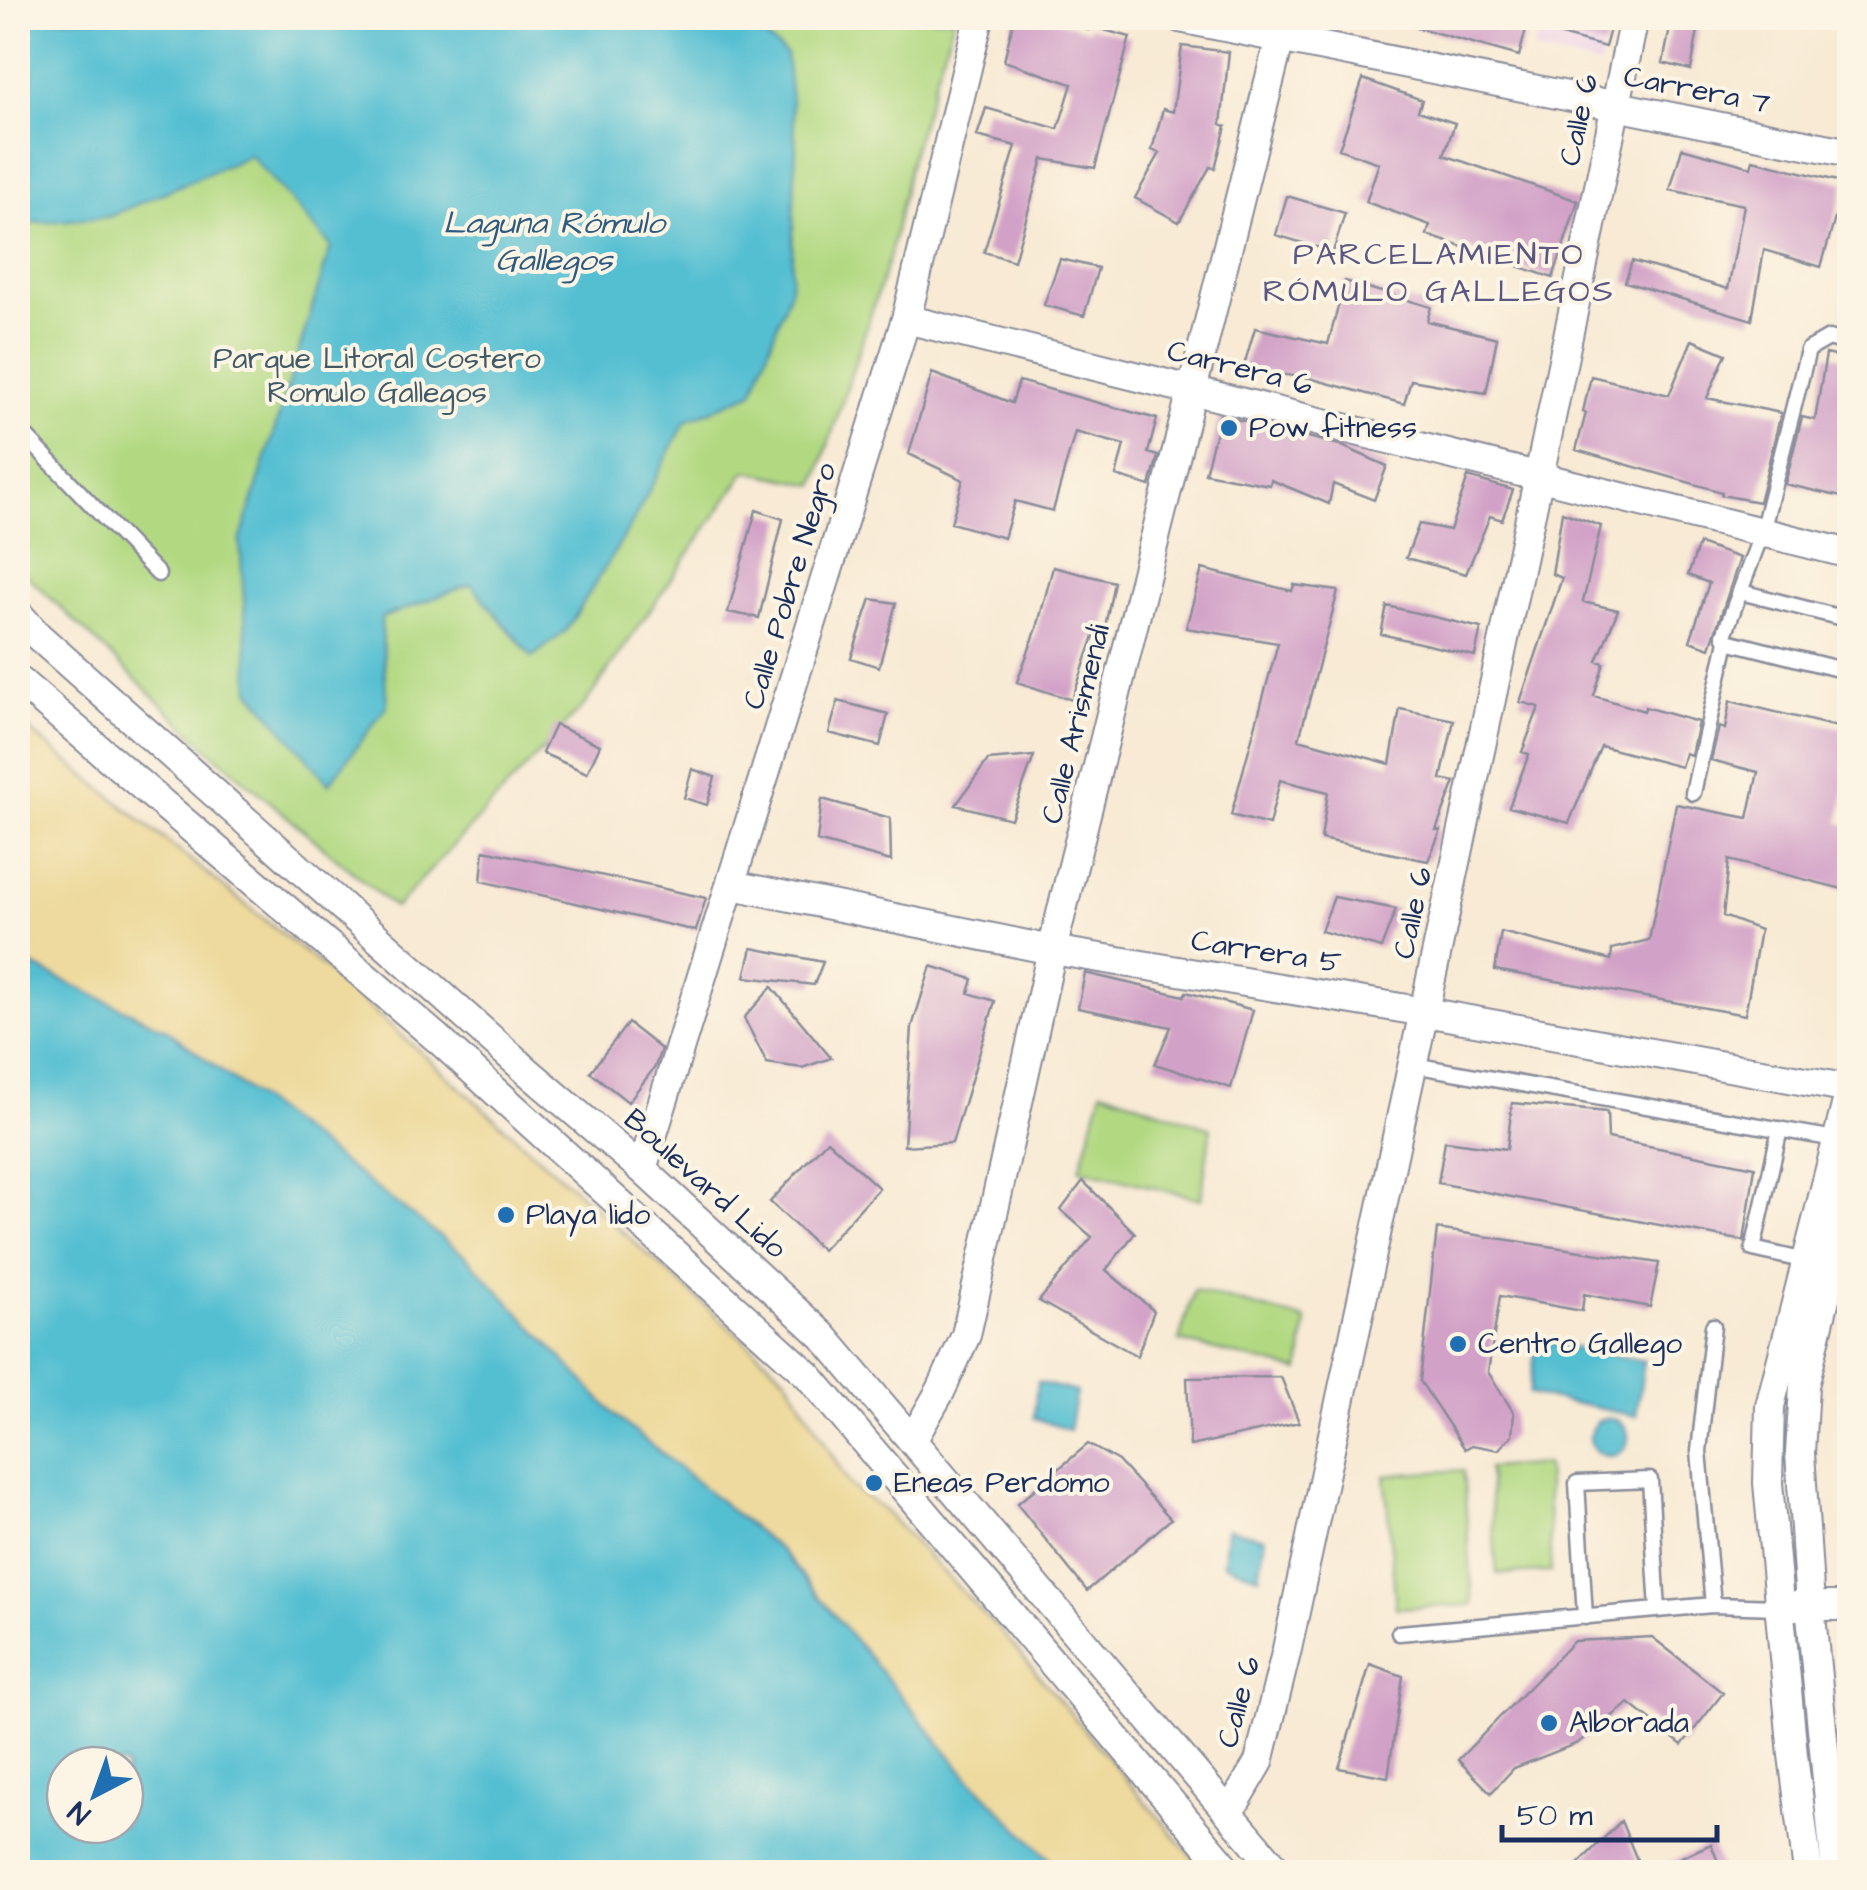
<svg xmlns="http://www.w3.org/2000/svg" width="1867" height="1890" font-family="'Architects Daughter',sans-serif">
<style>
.built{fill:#edd1e9}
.green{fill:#b2d982;stroke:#668470;stroke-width:2.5}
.sand{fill:#eeda9e;stroke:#84847e;stroke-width:2.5}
.water{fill:#55bfd2;stroke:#387798;stroke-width:2.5;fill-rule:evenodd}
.building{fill:#d2a1c7}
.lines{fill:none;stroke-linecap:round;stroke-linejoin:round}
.lane-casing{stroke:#8a8c99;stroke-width:19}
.street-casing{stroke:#8a8c99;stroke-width:32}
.lane{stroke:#fff;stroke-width:14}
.street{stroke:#fff;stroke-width:28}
.poi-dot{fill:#1f6fb2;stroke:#fcf5e5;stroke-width:4}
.labels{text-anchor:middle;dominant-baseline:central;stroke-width:8;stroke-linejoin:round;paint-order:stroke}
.street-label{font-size:30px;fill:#1b2f5e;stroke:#fcf5e5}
.park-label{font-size:30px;fill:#415a67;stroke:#fcf5e5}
.poi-label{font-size:30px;fill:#1b2f5e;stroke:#fcf5e5;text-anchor:start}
.water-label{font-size:32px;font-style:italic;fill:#2c5a81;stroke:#fcf5e5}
.neighbourhood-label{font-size:32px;letter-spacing:2.5px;fill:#5b5783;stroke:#fcf5e5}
</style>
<rect width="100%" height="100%" fill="#fcf5e5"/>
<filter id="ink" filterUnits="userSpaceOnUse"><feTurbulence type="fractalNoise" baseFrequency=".01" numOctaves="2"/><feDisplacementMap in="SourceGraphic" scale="20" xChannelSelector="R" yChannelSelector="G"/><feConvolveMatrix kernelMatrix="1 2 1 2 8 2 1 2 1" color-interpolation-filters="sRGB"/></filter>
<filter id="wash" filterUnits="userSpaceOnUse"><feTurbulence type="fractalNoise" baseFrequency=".0048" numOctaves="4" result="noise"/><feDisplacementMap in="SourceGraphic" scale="40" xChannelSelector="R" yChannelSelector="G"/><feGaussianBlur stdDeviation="2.25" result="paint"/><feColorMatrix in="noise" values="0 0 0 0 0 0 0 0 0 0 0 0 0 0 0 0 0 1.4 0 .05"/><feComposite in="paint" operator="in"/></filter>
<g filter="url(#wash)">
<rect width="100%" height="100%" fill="#f8ead4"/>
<path class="built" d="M1543,18H1607L1600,66L1533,51Z"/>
<path class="green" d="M18,18H954L912,153L890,255L815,485L746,471L585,704L395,908L216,756L18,567Z
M1102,1090L1211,1128L1201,1199L1080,1169Z
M1194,1290L1306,1320L1300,1371L1179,1341Z
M1546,1464L1551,1572L1497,1574L1488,1468Z
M1463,1470L1473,1605L1396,1608L1385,1475Z"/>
<path class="sand" d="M18,726L26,728L338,979L787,1378L850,1486L882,1509L1006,1637L1205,1872H1062L969,1778L781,1551L619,1419L166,1029L18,959Z"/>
<path class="water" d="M18,18H741L786,54L796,146L791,287L753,392L686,421L630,527L566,631L532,657L471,584L381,618L387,706L329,784L250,690L240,542L331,246L250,155L108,217L18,224Z
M18,959L166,1029L467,1257L619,1419L781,1551L969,1778L1062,1872H18ZM65,1765H125V1825H65Z
M1537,1340L1644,1361L1636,1416L1529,1394Z
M1037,1382L1076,1392L1069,1430L1034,1418Z
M1590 1437a19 19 0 1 1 38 0a19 19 0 1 1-38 0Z
M1227,1528L1265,1538L1259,1576L1224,1564Z"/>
<g id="blocks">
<path class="building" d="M1014,18H1048L1088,30L1089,26L1130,37L1095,168L1043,159L1014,261L984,252L1016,146L977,136L986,108L1058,129L1072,84L1004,61Z
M1406,18H1613L1605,47L1527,26L1519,56L1405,24Z
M1672,18H1700L1691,70L1663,63Z
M1182,46L1229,52L1221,124L1226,126L1215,168L1210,167L1179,222L1135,198L1160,153L1152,150L1163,109L1173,112Z
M1363,79L1422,100L1418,111L1455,123L1444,155L1578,201L1553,278L1427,235L1430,225L1366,202L1379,163L1339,149Z
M1682,148L1751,167L1753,160L1845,183L1821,267L1764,250L1752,320L1625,282L1632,261L1728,289L1744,205L1670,190Z
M1287,196L1345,213L1333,252L1276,235Z
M1060,259L1098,268L1084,316L1044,305Z
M1345,281L1431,307L1427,321L1497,338L1486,393L1411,380L1404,404L1309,378L1243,369L1255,328L1328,344Z
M1692,340L1726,354L1707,398L1781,413L1759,502L1721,495L1722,492L1576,450L1586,413L1583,412L1591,376L1669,395Z
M1826,354L1850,359V499L1785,484L1802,417L1815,420Z
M932,373L1012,403L1019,381L1157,419L1148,453L1158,456L1150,486L1116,476L1124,445L1075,432L1053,511L1015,501L1004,538L951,523L963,480L909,454Z
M1220,415L1340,445L1387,466L1374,500L1333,484L1329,504L1271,480L1270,485L1205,473Z
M1468,477L1513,490L1502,520L1490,516L1466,574L1406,558L1419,524L1450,530Z
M756,510L783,519L759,618L728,612Z
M1562,512L1601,526L1583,602L1618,610L1597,661L1604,663L1594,696L1644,711L1645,707L1698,722L1691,755L1685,753L1681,767L1601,746L1569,823L1509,807L1529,754L1522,752L1539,707L1520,702L1562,578L1552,574Z
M1699,544L1740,558L1710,648L1690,641L1709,583L1688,575Z
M1053,567L1114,582L1103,637L1094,636L1072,700L1017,682L1037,628Z
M1202,569L1292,591L1294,585L1338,591L1299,739L1390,764L1400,709L1454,720L1441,779L1455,782L1436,830H1441L1428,861L1321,839L1328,792L1280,780L1269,825L1231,815L1278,643L1186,628Z
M871,599L896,603L879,667L851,658Z
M1387,606L1481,628L1475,656L1381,634Z
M838,701L888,714L880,746L829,733Z
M1730,701L1850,730V771L1839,823L1850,825V891L1729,860L1723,916L1760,930L1745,1015L1495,970L1501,932L1611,960L1612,949L1649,940L1676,804L1748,818L1758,772L1711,760L1719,727L1725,729Z
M555,725L600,745L587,773L542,753Z
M1034,756L1011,819L956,805L988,760Z
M692,769L715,777L707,805L684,798Z
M822,799L890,818L891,861L817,841Z
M484,850L706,898L696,931L481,881Z
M1334,897L1396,909L1381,948L1321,931Z
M752,948L823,962L814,985L745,977Z
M931,966L973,979L969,993L995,1001L952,1143L904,1146L912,1027Z
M1085,973L1184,996L1186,992L1253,1010L1231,1088L1155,1064L1171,1027L1078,1008Z
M772,987L831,1058L802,1068L767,1063L744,1018Z
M628,1023L661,1049L655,1067L628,1102L590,1072Z
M1512,1103L1607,1112L1608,1138L1755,1167L1744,1241L1438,1183L1445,1141L1507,1149Z
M827,1140L879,1188L822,1250L770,1202Z
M1083,1181L1135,1233L1106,1270L1154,1311L1137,1356L1039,1301L1092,1237L1061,1210Z
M1437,1229L1659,1263L1650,1307L1584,1294L1582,1311L1500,1296L1488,1372L1514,1413L1512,1435L1498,1450L1472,1445L1465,1449L1420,1381Z
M1281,1377L1299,1422L1190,1446L1187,1378Z
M1088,1444L1118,1461L1171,1519L1087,1591L1017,1504Z
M1652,1637L1723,1693L1682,1745L1629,1703L1578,1743L1514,1768L1491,1793L1458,1760L1574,1641Z
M1370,1664L1403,1676L1388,1777L1339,1768Z
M1621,1821L1642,1872H1570Z
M1711,1844L1722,1872H1648Z"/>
</g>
</g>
<g filter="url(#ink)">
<use href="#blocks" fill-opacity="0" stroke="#8a8c99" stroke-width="2.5"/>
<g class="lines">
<defs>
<path id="lane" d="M1850,344L1829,338L1808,350L1762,532L1724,635L1727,641L1850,672
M18,428L158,574
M1741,592L1850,620
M1693,793L1727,641
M1413,1065L1835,1139
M1780,1129L1753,1249L1806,1261
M1713,1326L1699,1451L1713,1605
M1585,1617L1577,1483L1650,1480L1658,1610
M1399,1633L1713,1605L1778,1607"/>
<path id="street" d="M1180,18L1850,153
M906,319L1850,554
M18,614L38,636L526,1070L642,1169L823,1336L1279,1872
M18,680L438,1039L808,1375L1230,1872
M732,885L1052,950L1425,1012L1850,1089
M642,1169L906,319L979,18
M913,1439L941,1390L966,1335L1052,950L1285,18
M1796,1606H1850
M1229,1813L1259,1762L1287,1649L1539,476L1634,18
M1808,1872L1793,1755L1768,1483L1770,1406L1850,1090
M1836,1872L1810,1605L1800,1453L1804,1386L1850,1194"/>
</defs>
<use href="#lane" class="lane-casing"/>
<use href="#street" class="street-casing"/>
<use href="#lane" class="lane"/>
<use href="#street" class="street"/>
</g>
</g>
<g class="poi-dot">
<circle cx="1229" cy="428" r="10"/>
<circle cx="506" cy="1215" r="10"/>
<circle cx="1458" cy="1344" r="10"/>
<circle cx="874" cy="1483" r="10"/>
<circle cx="1549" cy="1723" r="10"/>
</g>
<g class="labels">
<g class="street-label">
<text transform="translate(1697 90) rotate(11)">Carrera 7</text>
<text transform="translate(1579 120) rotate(-78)">Calle 6</text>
<text transform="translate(1240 368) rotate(14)">Carrera 6</text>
<text transform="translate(790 586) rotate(-73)">Calle Pobre Negro</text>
<text transform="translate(1076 724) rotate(-76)">Calle Arismendi</text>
<text transform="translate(1413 913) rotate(-78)">Calle 6</text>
<text transform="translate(1266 952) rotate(9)">Carrera 5</text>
<text transform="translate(705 1184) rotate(42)">Boulevard Lido</text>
<text transform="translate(1239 1702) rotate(-75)">Calle 6</text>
</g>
<g class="park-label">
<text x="377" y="359">Parque Litoral Costero<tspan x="377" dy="34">Romulo Gallegos</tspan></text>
</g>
<g class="poi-label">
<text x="1249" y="428">Pow fitness</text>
<text x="526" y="1215">Playa lido</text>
<text x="1478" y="1344">Centro Gallego</text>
<text x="894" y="1483">Eneas Perdomo</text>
<text x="1569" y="1723">Alborada</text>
</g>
<g class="water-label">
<text x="554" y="223">Laguna Rómulo<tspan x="554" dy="37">Gallegos</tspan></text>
</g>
<g class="neighbourhood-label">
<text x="1439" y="254">PARCELAMIENTO<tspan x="1439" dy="37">RÓMULO GALLEGOS</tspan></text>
</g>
</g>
<rect width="1867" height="1890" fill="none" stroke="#fcf5e5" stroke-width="60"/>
<g transform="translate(95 1795) rotate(221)"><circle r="48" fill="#fcf5e5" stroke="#a2a6af" stroke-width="2.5"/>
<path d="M0-8L18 38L0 25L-18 38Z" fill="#1f6fb2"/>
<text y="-15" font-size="28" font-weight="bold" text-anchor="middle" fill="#1b2f5e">N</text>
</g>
<path d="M1502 1825v15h215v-15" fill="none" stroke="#1b2f5e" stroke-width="5"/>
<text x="1517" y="1825" font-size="30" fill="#1b2f5e" stroke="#fcf5e5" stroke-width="8" paint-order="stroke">50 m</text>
</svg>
